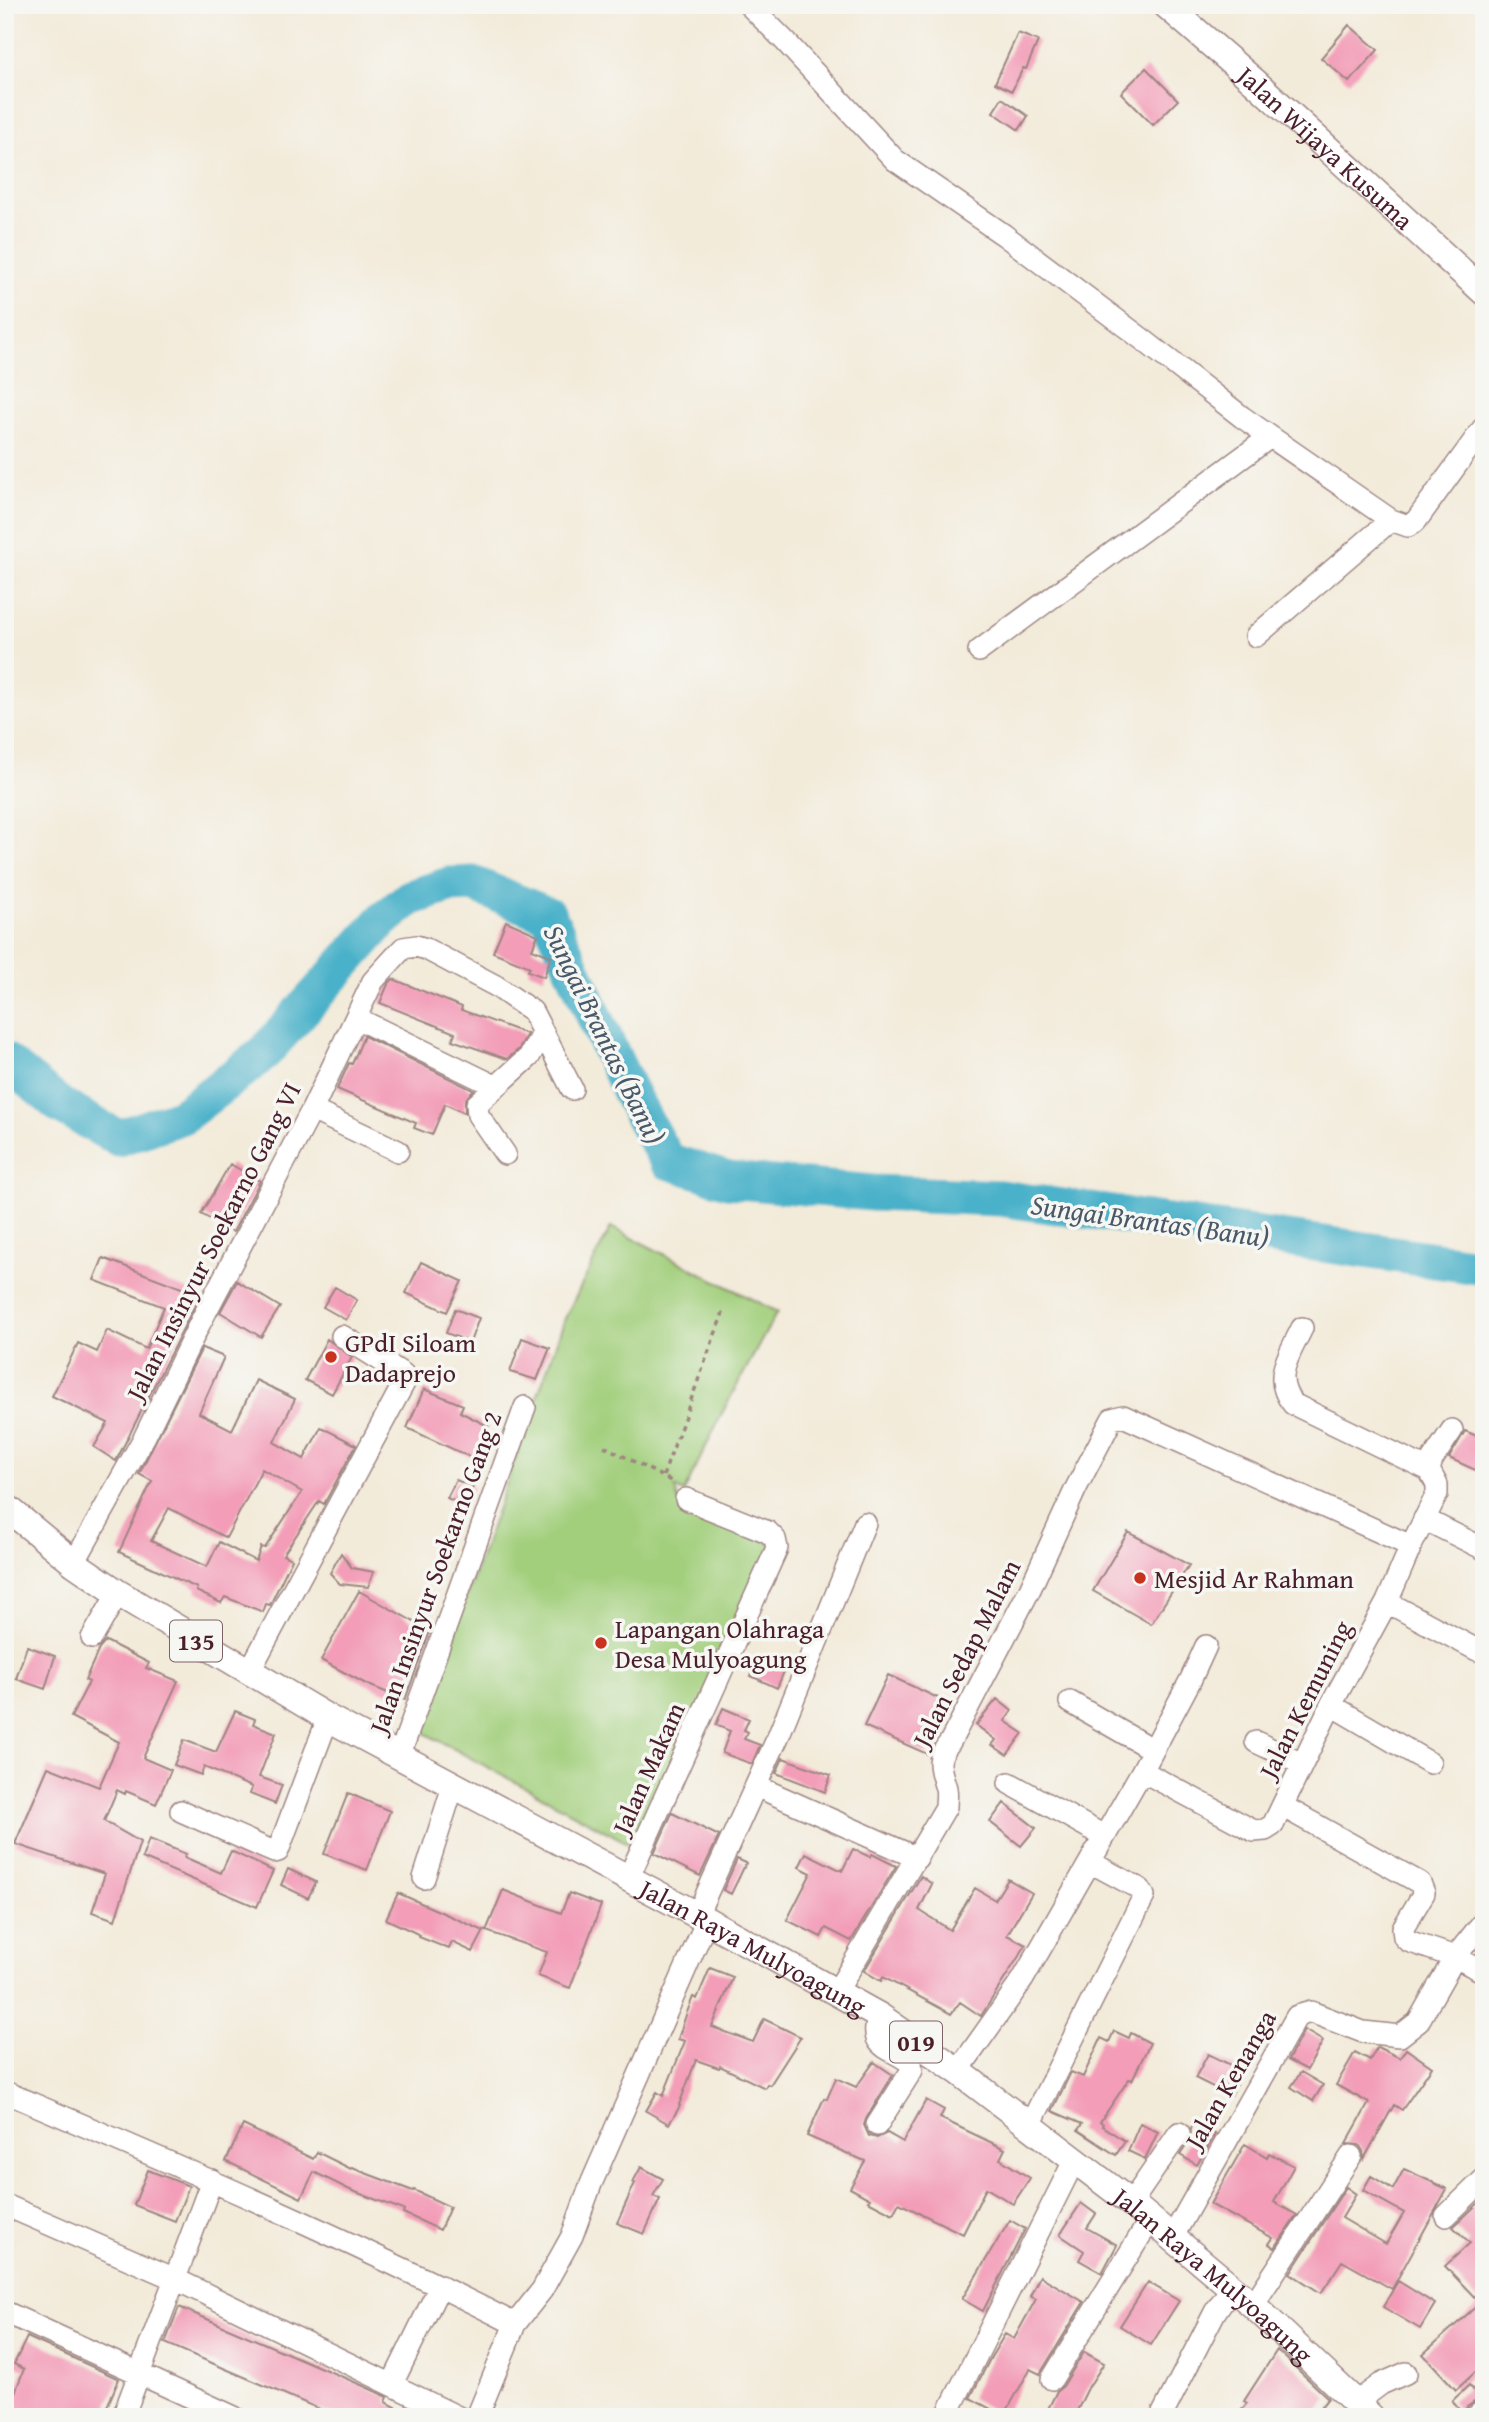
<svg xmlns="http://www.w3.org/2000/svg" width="1489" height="2422" font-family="'Gentium Book Plus',serif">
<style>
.green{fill:#a2cf7c;stroke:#767754;stroke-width:2}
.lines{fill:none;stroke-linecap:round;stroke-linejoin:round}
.river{stroke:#4ab1c9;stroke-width:37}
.building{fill:#f39db8;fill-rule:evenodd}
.minor-casing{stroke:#9e8582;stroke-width:24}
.major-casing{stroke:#9e8582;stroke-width:29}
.path{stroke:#9e8582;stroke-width:3.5;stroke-dasharray:5 5;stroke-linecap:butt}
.minor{stroke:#fff;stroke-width:21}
.major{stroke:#fff;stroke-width:26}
.poi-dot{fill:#c8321e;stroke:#f6f6f2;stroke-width:2.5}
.labels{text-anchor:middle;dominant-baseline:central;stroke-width:7;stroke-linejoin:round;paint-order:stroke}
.shield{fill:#f6f6f2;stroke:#7e6067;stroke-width:2}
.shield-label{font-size:24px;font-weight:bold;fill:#4a1f2b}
.street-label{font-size:26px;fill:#4a1f2b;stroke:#f6f6f2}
.poi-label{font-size:26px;fill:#4a1f2b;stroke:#f6f6f2;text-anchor:start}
.water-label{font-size:28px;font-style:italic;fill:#4a596a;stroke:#f6f6f2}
</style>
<rect width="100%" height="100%" fill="#f6f6f2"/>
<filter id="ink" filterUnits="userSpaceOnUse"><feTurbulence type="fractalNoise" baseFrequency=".0143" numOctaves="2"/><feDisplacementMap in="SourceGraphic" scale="14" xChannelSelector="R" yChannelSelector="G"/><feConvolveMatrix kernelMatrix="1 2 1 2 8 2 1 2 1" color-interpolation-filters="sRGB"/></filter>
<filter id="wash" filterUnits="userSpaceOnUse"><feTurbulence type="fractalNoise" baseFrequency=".00686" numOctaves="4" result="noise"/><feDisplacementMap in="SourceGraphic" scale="28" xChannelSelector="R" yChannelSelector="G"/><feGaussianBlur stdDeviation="1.57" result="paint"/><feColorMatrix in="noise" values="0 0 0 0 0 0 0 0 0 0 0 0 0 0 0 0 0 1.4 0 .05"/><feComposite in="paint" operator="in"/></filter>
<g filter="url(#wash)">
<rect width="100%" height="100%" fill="#f3ebda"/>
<path class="green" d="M611,1227L777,1312L722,1413L684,1492L675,1488L678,1500L767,1540L772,1547L637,1848L419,1730L566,1316Z"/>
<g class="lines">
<path class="river" d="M5,1061L61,1106L118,1138L182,1116L262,1055L382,921L410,898L449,885L473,884L548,915C588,997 620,1083 668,1161L728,1180L873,1193L1000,1198L1484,1267"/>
</g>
<g id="blocks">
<path class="building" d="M1349,25L1378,50L1349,82L1321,58Z
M1018,33L1038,41L1026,69L1023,68L1012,91L995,83Z
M1146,68L1178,100L1153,125L1121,93Z
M1002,98L1028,116L1019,130L993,112Z
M506,921L538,935L532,949L551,956L544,977L528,971L530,967L493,952Z
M393,979L462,1007L461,1010L527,1034L519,1049L507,1059L452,1040L455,1033L380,1003L388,984Z
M364,1036L473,1090L465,1100V1113L445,1104L432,1135L414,1128L416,1123L337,1089L349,1063L352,1064Z
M230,1164L260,1181L233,1232L201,1214Z
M103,1258L200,1295L116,1461L94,1447L108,1423L52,1396L78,1343L97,1352L107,1330L146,1349L164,1307L94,1280Z
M421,1262L462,1281L447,1312L406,1293Z
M237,1281L280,1307L261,1337L220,1312Z
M335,1287L357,1300L346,1320L323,1307Z
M455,1309L479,1318L470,1342L446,1333Z
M522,1338L550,1348L537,1380L510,1372Z
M327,1339L352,1357L332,1394L305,1380Z
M202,1348L224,1357L199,1413L232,1430L256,1380L295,1399L274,1442L304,1459L321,1427L356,1445L324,1504L319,1501L283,1555L292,1559L270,1605L266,1604L263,1612L225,1597L221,1603L196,1591L197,1588L119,1552L152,1481L139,1474ZM262,1469L302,1492L265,1548L261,1547L256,1561L219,1542L207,1567L151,1541L169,1508L226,1538Z
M424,1389L463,1405L460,1412L488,1426L472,1458L407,1428Z
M1465,1431L1484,1439V1474L1449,1458Z
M456,1480L473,1487L465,1506L447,1498Z
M1128,1532L1189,1565L1151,1624L1093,1591Z
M341,1553L352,1568L374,1572L368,1587L340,1584L330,1573Z
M359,1591L430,1631L405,1700L366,1684L321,1660Z
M106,1641L149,1663L146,1668L178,1681L143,1758L171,1770L156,1804L126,1791L125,1794L117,1790L104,1821L140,1842L115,1920L92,1912L105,1874L15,1844L48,1767L99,1787L119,1742L71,1717L89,1682L85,1680L99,1649Z
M27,1646L55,1656L45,1689L16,1679Z
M761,1656L786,1667L777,1688L751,1676Z
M888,1675L951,1704L927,1754L864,1726Z
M997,1699L1012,1711L1005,1721L1023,1733L1007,1755L992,1745L996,1740L976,1725Z
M723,1708L749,1719L744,1730L748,1732L744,1739L760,1745L752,1764L722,1753L730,1731L716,1725Z
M235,1711L255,1719L253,1724L276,1733L259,1777L282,1785L275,1804L250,1794L252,1787L204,1767L201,1775L174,1765L184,1740L216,1752Z
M783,1758L831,1775L825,1792L776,1773Z
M348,1793L390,1811L367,1870L324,1854Z
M1004,1803L1036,1828L1021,1846L990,1822Z
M672,1813L719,1836L700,1876L654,1853Z
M149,1839L186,1854L184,1857L221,1873L231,1851L273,1871L257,1907L142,1858Z
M853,1849L870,1857L872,1854L896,1866L851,1941L826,1928L821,1937L787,1920L811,1873L799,1867L806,1853L842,1871Z
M737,1859L746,1863L731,1894L723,1890Z
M288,1869L316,1882L308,1898L281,1885Z
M921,1876L932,1884L919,1910L950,1930L975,1888L995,1900L1008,1879L1032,1893L1007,1935L1026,1945L981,2016L960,2002L951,2014L883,1977L881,1981L864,1971Z
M503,1890L561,1913L569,1893L601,1905L570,1988L538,1976L547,1952L486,1931Z
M398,1893L484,1931L473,1952L452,1942L449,1949L419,1937L420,1935L386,1919Z
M710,1968L733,1977L712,2027L753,2042L764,2019L801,2037L770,2085L767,2084L765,2088L720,2066L719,2068L696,2060L679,2105L680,2106L669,2124L646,2111L657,2092L663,2096L685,2041L678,2039L686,2015L693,1997L697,1999Z
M1304,2030L1323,2041L1307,2070L1288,2060Z
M1114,2031L1129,2038L1131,2033L1150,2043L1132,2080L1129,2079L1100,2122L1103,2124L1102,2126L1125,2141L1116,2155L1078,2130L1082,2124L1052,2111L1071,2072L1083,2077L1101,2038L1109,2042Z
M1377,2047L1400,2058L1406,2049L1432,2067L1402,2110L1394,2105L1364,2159L1363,2151L1359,2145L1346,2144L1369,2103L1336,2085L1355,2052L1370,2060Z
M1208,2054L1243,2071L1231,2096L1195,2078Z
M874,2062L893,2075L866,2119L864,2125L869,2136L877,2138L887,2133L903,2142L926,2100L944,2110L940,2118L1005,2149L1000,2159L1030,2178L1013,2204L986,2188L963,2234L899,2203L893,2214L868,2201L870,2199L850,2188L865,2161L807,2136L824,2098L827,2099L836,2078L856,2087Z
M1301,2072L1323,2085L1313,2101L1291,2087Z
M1195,2122L1215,2134L1197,2165L1180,2155L1190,2140L1191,2128Z
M1140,2123L1158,2132L1145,2159L1128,2151Z
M243,2125L313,2159L317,2152L351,2169L352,2168L413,2191L414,2190L450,2207L440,2230L403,2213L404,2210L350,2190L314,2172L301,2198L226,2161Z
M1245,2144L1267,2157L1269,2153L1294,2166L1274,2202L1297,2215L1275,2248L1269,2244L1273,2238L1210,2204Z
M641,2167L663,2179L653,2196L660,2199L644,2234L617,2223L635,2183L633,2182Z
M1404,2169L1447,2189L1392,2289L1342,2261L1321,2293L1290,2273L1346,2187L1356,2194L1342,2218L1386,2244L1404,2213L1363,2190L1371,2176L1393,2189Z
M148,2170L189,2186L175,2221L134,2205Z
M1484,2198V2364L1456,2390L1423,2354L1480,2303L1445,2266L1470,2243L1453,2227Z
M1081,2203L1096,2214L1087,2228L1117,2245L1102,2273L1079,2260L1084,2251L1060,2235Z
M1010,2220L1025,2229L983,2311L962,2299Z
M1040,2276L1084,2302L1040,2374L1030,2369L1004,2416L970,2398L991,2357L1005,2334L1014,2339L1036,2299L1030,2296Z
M1398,2281L1435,2304L1420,2329L1383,2307Z
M1148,2282L1179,2301L1151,2345L1120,2326Z
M179,2307L359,2384L388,2397L386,2402L415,2417H338L165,2343Z
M27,2337L119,2379L106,2409L103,2407L99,2417H24L8,2411L24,2369L14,2364Z
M1277,2350L1328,2398L1313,2417H1236L1247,2403L1244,2401Z
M1084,2352L1104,2363L1088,2388L1074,2417H1044L1057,2391L1063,2386Z
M1469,2385L1480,2398L1467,2407L1463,2414L1452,2401Z"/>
</g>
</g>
<g filter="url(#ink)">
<use href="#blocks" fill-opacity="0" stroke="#9e8582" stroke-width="2"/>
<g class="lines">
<defs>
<path id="minor" d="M749,5L785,41L895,160L1004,235L1146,342L1242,417L1391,520L1408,526L1416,521L1484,427
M1256,636L1391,520
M979,651L1270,437
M356,1018L495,1086
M312,1110L398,1151
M505,1154L478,1115L477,1104L529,1057L543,1032
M1302,1328C1290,1354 1271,1378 1293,1404L1429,1470
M1424,1519L1484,1549
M74,1563L145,1436L200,1323L312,1110L373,981L403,948L416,946L426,949L496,986L532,1011L572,1089
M1387,1602L1477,1650
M92,1638L118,1593
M249,1672L405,1381L403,1374L342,1336
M1070,1702L1153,1750
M1331,1705L1430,1763
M1256,1742L1302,1764
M399,1757L525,1407
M1142,1771L1254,1831L1265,1830L1273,1825L1331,1705L1387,1602L1411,1546L1437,1494V1485L1429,1470L1432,1460L1452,1430
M1009,1783L1104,1836
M756,1786L917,1858
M1282,1806L1420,1883L1424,1893L1403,1928L1404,1937L1408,1941L1455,1957L1484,1972
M181,1811L274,1852L278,1851L328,1718
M424,1878L453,1786
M628,1879L777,1548L775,1539L768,1532L686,1499
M697,1915L778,1737L865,1523
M837,1991L946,1807C946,1800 948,1791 945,1785C939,1766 936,1759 950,1742L1030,1589L1076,1488L1112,1419L1123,1416L1411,1546
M958,2071L1023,1979L1142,1771L1190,1681L1206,1646
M5,2092C177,2165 348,2239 515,2324
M877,2125L912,2070L911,2063C890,2047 867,2048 879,2016
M1030,2125L1144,1896L1140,1889L1090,1862
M1131,2203L1179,2133
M5,2205L175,2279L458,2417
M1446,2216L1484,2179
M1172,2238L1297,2016L1311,2012L1363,2032L1400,2036L1418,2022L1455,1957L1484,1921
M1253,2305L1351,2156
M5,2312L234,2417
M1052,2379L1150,2220
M392,2384L440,2286
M1357,2402L1381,2384L1406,2373
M123,2417L212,2180
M477,2417L515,2324L542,2290L572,2236L591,2184L707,1920
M946,2417L1075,2159
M1161,2417L1215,2312L1232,2287
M1476,2417L1484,2410"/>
<g id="major">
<path id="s1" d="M1166,5L1255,82L1484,292"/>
<path id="s2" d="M5,1506L74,1563L118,1593L328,1718L697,1915L879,2016L958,2071L1131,2203L1253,2305L1371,2417"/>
</g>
</defs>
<use href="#minor" class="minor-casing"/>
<use href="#major" class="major-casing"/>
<path class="path" d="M604,1446L675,1483
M663,1476L724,1310"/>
<use href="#minor" class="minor"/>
<use href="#major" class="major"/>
</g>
</g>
<g class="poi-dot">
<circle cx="331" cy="1357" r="7"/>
<circle cx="1140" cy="1578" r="7"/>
<circle cx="601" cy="1643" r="7"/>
</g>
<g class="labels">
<g class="shield">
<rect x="170" y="1620.5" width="52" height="41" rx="5"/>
<rect x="890" y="2021.5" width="52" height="41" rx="5"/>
</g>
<g class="shield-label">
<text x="196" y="1641">135</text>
<text x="916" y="2042">019</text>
</g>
<g class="street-label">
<text stroke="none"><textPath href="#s1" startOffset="214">Jalan Wijaya Kusuma</textPath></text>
<text transform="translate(213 1241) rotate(-63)">Jalan Insinyur Soekarno Gang VI</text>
<text transform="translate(435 1572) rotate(-70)">Jalan Insinyur Soekarno Gang 2</text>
<text transform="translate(966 1653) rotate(-63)">Jalan Sedap Malam</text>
<text transform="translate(1305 1699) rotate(-63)">Jalan Kemuning</text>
<text transform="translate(648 1768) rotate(-66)">Jalan Makam</text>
<text stroke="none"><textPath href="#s2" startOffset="870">Jalan Raya Mulyoagung</textPath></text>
<text transform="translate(1230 2079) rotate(-60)">Jalan Kenanga</text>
<text stroke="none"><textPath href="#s2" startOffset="1437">Jalan Raya Mulyoagung</textPath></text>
</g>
<g class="poi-label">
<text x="345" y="1342">GPdI Siloam<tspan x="345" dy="30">Dadaprejo</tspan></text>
<text x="1154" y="1578">Mesjid Ar Rahman</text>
<text x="615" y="1628">Lapangan Olahraga<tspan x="615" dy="30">Desa Mulyoagung</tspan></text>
</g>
<g class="water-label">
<text transform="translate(605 1034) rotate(64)">Sungai Brantas (Banu)</text>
<text transform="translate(1150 1220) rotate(8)">Sungai Brantas (Banu)</text>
</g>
</g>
<rect width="1489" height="2422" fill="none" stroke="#f6f6f2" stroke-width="28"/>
</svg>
